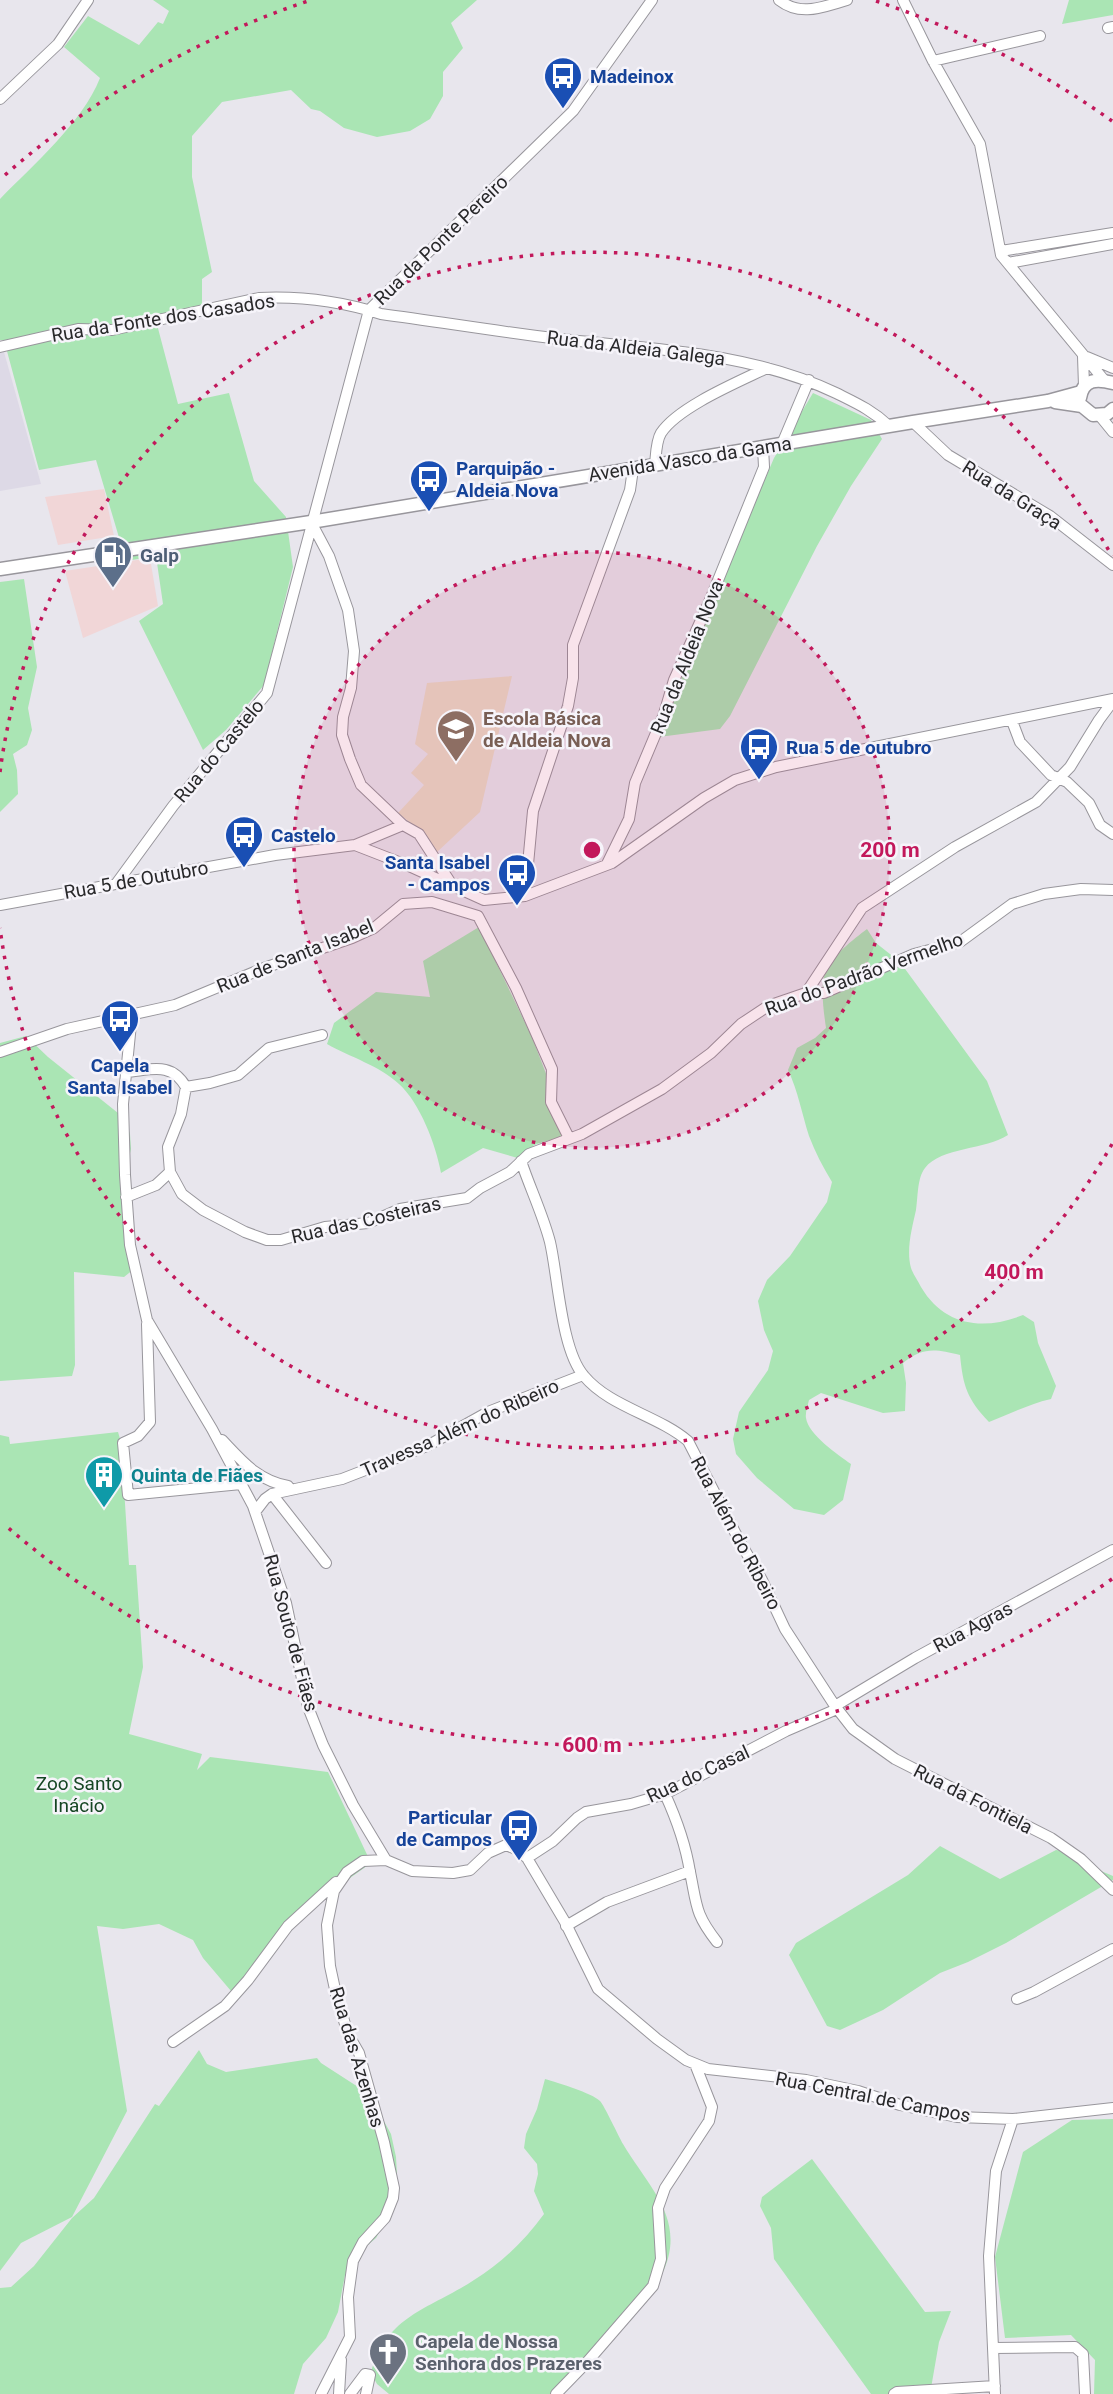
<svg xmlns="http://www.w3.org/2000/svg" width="1113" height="2394" font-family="Roboto,sans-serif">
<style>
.commercial{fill:#f1d6d7}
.built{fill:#ddd9e6}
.education{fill:#eadcc8}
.green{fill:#aae5b4}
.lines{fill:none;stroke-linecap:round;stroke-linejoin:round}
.minor-casing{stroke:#98969c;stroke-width:12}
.major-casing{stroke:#98969c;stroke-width:15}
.minor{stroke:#fff;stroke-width:10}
.major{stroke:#fff;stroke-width:12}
.ring{fill:none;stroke:#c2185b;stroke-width:3.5;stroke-dasharray:3.5 7}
.labels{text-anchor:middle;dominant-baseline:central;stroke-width:5;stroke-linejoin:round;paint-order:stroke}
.transit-label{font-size:19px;font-weight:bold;fill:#164399;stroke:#f6f4fa;text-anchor:start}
.street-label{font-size:19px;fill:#28282a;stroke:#f6f4fa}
.service-label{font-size:19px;font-weight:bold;fill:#4e5e75;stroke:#f6f4fa;text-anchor:start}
.education-label{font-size:19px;font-weight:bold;fill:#785e54;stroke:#f6f4fa;text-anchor:start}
.culture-label{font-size:19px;font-weight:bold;fill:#0d838f;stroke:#f6f4fa;text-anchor:start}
.park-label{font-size:19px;fill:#154623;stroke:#f6f4fa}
.worship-label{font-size:19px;font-weight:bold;fill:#5b616d;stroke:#f6f4fa;text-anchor:start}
.centre{fill:#c2185b;stroke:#f6f4fa;stroke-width:3.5}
.ring-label{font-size:21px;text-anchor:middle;font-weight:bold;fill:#c2185b;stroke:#f6f4fa;stroke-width:5;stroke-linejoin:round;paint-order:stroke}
</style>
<rect width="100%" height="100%" fill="#e8e6ed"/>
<path class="commercial" d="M104,489L114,536L58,545L45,497Z
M150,558L158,606L83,638L65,571Z"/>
<path class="built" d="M4,352L41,484L0,491V353Z"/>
<path class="education" d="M512,676L480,812L437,852L423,833L398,813L424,785L411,773L428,754L415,744L427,683Z"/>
<path class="green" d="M153,0H477L451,23L463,48L443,72V96L430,119L410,131L377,137L344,128L320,111L311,109L291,90L222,102L192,136V177L212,272L202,279V306L155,317L178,404L229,393L254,481L286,517L293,567L264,685L226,730L203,750L139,621L163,604L156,556L126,561L96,460L39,470L4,340H0V199C34,164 82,123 100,78L64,47L88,16L139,45L158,22L163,24L169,11Z
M1069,0H1113V15L1062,24Z
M813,393L871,420L882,439L851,486L817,546L730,716L720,729L659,737L693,649L774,458Z
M24,579L37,667L28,708L32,730L27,745L13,754L17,770L18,794L0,812V582Z
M479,927L532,1037L569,1134L534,1145L521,1159L483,1148L441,1173C436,1145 420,1103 399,1084C380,1066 350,1057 327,1044L334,1023L376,992L430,997L423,961Z
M867,929L876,943L900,962L987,1081L1008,1135C986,1150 941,1147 925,1168C917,1178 918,1198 916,1210C912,1228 906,1250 911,1268C913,1274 918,1281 921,1287C944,1326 983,1331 1023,1315L1034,1322L1038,1343L1056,1386L1051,1399C1029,1404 1010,1414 989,1422C967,1399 963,1386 960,1355C935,1349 923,1347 903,1363L906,1383L905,1411L883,1413L821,1393L809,1400C808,1405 805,1413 806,1418C808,1434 838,1455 851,1464L843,1500L824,1515L794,1509L757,1478L736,1454L733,1439L739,1412L768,1370L773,1351L764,1330L758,1301L767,1280L790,1256L827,1202L832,1182C823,1167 815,1152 809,1136C802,1114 798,1091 788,1070L797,1048L815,1038L826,1028C824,1014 820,987 825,973C830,957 854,939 867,929Z
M26,1036L48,1057L123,1117L130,1134L131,1149L127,1166L134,1269L124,1277L74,1272L75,1365L72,1376L0,1381V1043Z
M118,1432L121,1442L129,1565H136L143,1667L129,1734L202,1754L197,1770L210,1757L328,1772L371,1863L287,1923L245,1987L231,1991L203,1958L193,1940L159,1924L123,1929L97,1926L127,2111L72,2217L21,2243L0,2271V1435L9,1437L10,1444Z
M940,1846L1000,1879L1056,1850L1069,1852L1089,1866L1113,1876V1880L1006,1943L968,1962L940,1973L883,2010L840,2030L827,2026L789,1955L796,1943L908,1875Z
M199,2050L207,2064L226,2072L317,2058L321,2063L369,2094L391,2134L396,2157L397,2175L395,2197L386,2220L376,2238L356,2255L345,2275L338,2312L326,2338L303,2364L294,2394H0V2288L11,2287L34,2266L72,2218L94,2198L155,2104L159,2106Z
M545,2079C558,2083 592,2093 600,2101C604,2105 619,2137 623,2144C649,2188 689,2221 661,2276L555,2394H389L377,2384L371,2373C386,2315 430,2309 474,2280C502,2263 525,2240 544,2214L534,2191L538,2174L537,2164L524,2148L526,2134L537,2109Z
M1113,2119V2394H1094L1095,2360L1071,2335L1005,2338L995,2257L1023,2152L1072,2120Z
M812,2159L925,2312L951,2311L939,2342L930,2394H871L774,2259L771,2228L760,2206L762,2197Z"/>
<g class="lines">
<defs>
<path id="minor" d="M779,0C801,17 822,7 847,0
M903,0L933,61L980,144L1001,255L1104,380
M1108,28L1113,27
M933,61L1040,36
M0,99L58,44L88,0
M1001,251L1113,233
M1008,263L1113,244
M0,347L78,329L112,330L259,298C299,296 343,302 381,314C441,322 501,332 560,339C653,349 750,352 836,393C856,403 872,410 889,426
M1083,356L1084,386
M1087,357L1113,368
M1100,416L1113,432
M913,422L948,455L1050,516L1113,565
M782,444L809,380
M655,465C656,455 656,441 661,433C678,407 738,382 767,368
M311,522L329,556L348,610L354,651L351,688L343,717L342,735L350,759L361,785L403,825L419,834L452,885
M1012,721L1020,742L1051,775L1067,782L1089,803L1100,825L1113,834
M355,845L403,825
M607,864L629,819L635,783L664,714L674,680L710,600L764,467L763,447
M116,884L173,806L267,693L369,310L573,111L652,0
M525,896L533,811L568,706L573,678V645L630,490L633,469
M0,905L275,855L355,845L409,866L484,900L525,896L612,863L704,798L735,780L776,767L1113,699
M478,916L516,988L552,1069L551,1102L569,1138
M806,993L862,908L955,847L1036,802L1070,767L1099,720L1113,701
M132,1014L123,1104L125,1175L130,1245L147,1320L212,1429L253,1506L286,1603L308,1707L323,1745L353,1805L386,1860L412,1871L453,1873L470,1870L488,1853L506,1845L518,1850L527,1858L565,1922L598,1989L657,2039L686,2060L708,2069L806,2080L858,2091L900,2105L957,2117L1013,2119L1113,2108
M0,1052L67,1029L175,1005L264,968L352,938L374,928L403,904L432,902L478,916
M126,1072C151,1070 171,1061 186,1087L181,1114L168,1147L170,1172L182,1194L203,1210L245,1232L267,1240H281L325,1227L368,1223L400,1209L467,1198L480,1188L510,1172L529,1154L582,1134L662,1089L711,1053L741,1024L768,1006L806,993H824L914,954L960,942L1012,904L1044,894L1081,889L1113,890
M186,1087L210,1083L238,1075L269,1048L322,1035
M521,1161C530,1188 543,1215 550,1242C558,1276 561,1350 584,1376C610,1407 657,1415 688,1441L739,1540L762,1580L785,1629L835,1706L853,1729L895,1759L1051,1838L1081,1859L1113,1890
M126,1197L156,1185L170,1172
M147,1324L150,1422L138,1436L123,1443L128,1495L241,1484
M222,1440C242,1461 258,1481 288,1486
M272,1494L326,1563
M255,1512L265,1499L272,1494L342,1479L427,1446L488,1412L583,1375
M835,1706L915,1658L1113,1550
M665,1794C676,1818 686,1847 690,1872C697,1906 695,1914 717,1942
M527,1858L553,1841L577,1818L586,1812L631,1804L665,1794L786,1731L837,1709
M566,1926L607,1902L690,1871
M1017,1999L1034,1992L1113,1949
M173,2042L225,2006L248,1980L288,1926L336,1882
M994,2348L1075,2347L1083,2354L1085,2394
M321,2394L350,2337L348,2297L353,2261L363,2242L385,2218L393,2198L394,2188L384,2142L359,2053L348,2034L336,1994L330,1966L327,1925L334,1891L347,1872L363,1861L386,1860
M339,2394L341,2360
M350,2394L365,2374L370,2375L366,2394
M556,2394L588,2361L653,2286L661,2259L658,2208L665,2188L709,2121L712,2107L695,2064
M894,2394L897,2392L995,2386
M995,2394L989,2256L996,2171L1013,2119"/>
<path id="major" d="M1080,398C1083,378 1098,379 1113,383
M1055,402L1082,406L1093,415L1107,414L1113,409
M0,569L311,522L913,422L1048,401L1081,392"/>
</defs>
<use href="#minor" class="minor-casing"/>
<use href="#major" class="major-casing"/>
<use href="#minor" class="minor"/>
<use href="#major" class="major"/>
</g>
<circle cx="592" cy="850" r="298" fill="#c2185b" fill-opacity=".12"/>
<g class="ring">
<circle cx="592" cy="850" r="298"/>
<path d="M1112 1144A597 597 0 0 1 0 928M0 772A597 597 0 0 1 1112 556"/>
<path d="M1112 1579A895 895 0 0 1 5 1525M5 175A895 895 0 0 1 308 1M876 1A895 895 0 0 1 1112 121"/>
</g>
<defs>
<symbol id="bus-pin" viewBox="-11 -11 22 30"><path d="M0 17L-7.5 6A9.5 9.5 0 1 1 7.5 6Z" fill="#1a4fb4" stroke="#f6f4fa"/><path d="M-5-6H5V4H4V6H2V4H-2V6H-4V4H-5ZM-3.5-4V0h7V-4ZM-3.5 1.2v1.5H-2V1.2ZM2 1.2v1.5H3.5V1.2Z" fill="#fff"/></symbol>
<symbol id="fuel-pin" viewBox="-11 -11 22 30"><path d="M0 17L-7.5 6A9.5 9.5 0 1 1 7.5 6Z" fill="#5c6f8a" stroke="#f6f4fa"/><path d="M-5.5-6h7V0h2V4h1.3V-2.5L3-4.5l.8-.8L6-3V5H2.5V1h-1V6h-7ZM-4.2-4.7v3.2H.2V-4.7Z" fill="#fff"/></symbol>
<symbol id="school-pin" viewBox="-11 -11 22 30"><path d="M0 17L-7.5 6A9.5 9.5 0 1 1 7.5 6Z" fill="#8d6e63" stroke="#f6f4fa"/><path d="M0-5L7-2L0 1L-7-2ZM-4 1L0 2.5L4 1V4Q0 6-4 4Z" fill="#fff"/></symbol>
<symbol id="building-pin" viewBox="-11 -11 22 30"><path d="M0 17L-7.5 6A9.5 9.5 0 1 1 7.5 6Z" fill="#0f9aa8" stroke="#f6f4fa"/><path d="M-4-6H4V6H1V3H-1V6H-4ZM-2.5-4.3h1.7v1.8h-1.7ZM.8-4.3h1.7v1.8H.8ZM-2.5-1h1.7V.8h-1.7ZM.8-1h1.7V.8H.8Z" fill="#fff"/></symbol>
<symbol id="church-pin" viewBox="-11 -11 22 30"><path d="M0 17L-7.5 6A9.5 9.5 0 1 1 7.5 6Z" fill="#6b7280" stroke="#f6f4fa"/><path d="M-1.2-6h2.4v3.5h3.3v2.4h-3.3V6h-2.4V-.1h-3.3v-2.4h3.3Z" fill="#fff"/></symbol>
</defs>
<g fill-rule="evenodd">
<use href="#bus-pin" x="541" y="54" width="44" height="60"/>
<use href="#bus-pin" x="407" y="457" width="44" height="60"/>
<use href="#fuel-pin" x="91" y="533" width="44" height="60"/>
<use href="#school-pin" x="434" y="707" width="44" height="60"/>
<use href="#bus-pin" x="737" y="725" width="44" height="60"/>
<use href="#bus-pin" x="222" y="813" width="44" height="60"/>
<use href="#bus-pin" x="495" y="851" width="44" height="60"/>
<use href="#bus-pin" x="98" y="997" width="44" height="60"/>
<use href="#building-pin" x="82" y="1453" width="44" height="60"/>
<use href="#bus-pin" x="497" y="1806" width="44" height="60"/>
<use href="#church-pin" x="366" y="2330" width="44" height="60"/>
</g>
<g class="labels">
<g class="transit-label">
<text x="590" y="76">Madeinox</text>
<text x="456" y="468">Parquipão -<tspan x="456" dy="22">Aldeia Nova</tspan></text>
<text x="786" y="747">Rua 5 de outubro</text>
<text x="271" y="835">Castelo</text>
<text x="490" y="862" text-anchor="end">Santa Isabel<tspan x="490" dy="22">- Campos</tspan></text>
<text x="120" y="1065" text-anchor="middle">Capela<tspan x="120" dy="22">Santa Isabel</tspan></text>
<text x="492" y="1817" text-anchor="end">Particular<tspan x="492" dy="22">de Campos</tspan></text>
</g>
<g class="street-label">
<text transform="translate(441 240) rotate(-44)">Rua da Ponte Pereiro</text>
<text transform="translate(163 318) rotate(-9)">Rua da Fonte dos Casados</text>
<text transform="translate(636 348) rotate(7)">Rua da Aldeia Galega</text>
<text transform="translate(690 459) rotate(-9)">Avenida Vasco da Gama</text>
<text transform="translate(1012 495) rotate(32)">Rua da Graça</text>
<text transform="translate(687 657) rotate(-68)">Rua da Aldeia Nova</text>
<text transform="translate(219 751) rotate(-50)">Rua do Castelo</text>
<text transform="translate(136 880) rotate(-10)">Rua 5 de Outubro</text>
<text transform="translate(295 956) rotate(-22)">Rua de Santa Isabel</text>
<text transform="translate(864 974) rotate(-20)">Rua do Padrão Vermelho</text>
<text transform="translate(366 1220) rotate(-13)">Rua das Costeiras</text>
<text transform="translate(460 1428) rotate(-24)">Travessa Além do Ribeiro</text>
<text transform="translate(736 1533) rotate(62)">Rua Além do Ribeiro</text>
<text transform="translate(973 1627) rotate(-28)">Rua Agras</text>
<text transform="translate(291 1633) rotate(75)">Rua Souto de Fiães</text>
<text transform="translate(698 1774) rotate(-25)">Rua do Casal</text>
<text transform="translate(973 1799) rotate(27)">Rua da Fontiela</text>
<text transform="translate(357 2057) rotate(73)">Rua das Azenhas</text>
<text transform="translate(873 2097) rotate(11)">Rua Central de Campos</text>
</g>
<g class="service-label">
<text x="140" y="555">Galp</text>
</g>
<g class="education-label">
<text x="483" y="718">Escola Básica<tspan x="483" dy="22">de Aldeia Nova</tspan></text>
</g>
<g class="culture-label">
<text x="131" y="1475">Quinta de Fiães</text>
</g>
<g class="park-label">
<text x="79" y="1783">Zoo Santo<tspan x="79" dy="22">Inácio</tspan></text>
</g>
<g class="worship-label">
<text x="415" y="2341">Capela de Nossa<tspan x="415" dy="22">Senhora dos Prazeres</tspan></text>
</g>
</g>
<circle cx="592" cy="850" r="10" class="centre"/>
<g class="ring-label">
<text x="890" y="857">200 m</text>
<text x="1014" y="1279">400 m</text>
<text x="592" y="1752">600 m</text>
</g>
</svg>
